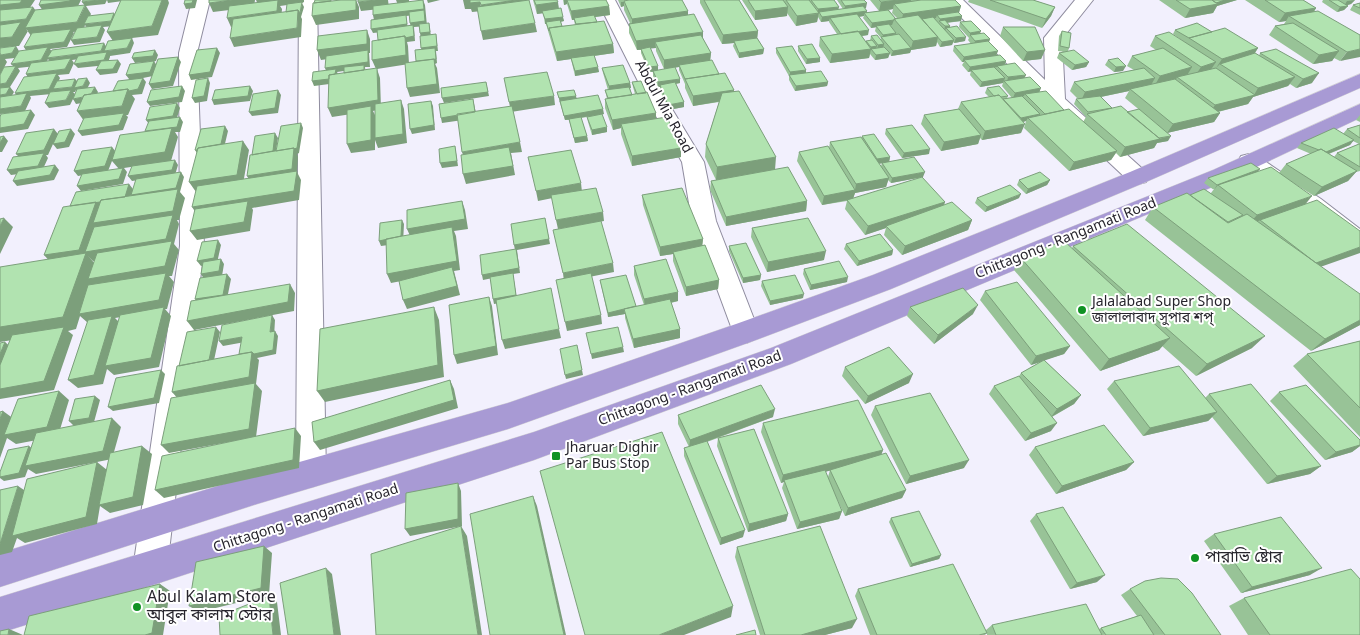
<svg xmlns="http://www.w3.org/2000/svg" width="1360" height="635" font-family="Georgia,'Noto Sans Bengali',serif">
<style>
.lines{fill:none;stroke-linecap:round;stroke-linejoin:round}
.minor-casing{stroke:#8f8c9f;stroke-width:2}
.trunk-casing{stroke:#d4d3d5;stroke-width:1}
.minor{fill:#fff;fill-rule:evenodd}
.trunk{fill:#a89ad4;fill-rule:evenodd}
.wall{fill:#98c397;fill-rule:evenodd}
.shaded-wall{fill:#7c9f7b;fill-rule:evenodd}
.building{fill:#b1e3b0;stroke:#7c9f7b}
.poi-dot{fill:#109223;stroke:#fff;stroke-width:2}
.labels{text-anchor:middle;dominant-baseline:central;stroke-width:4;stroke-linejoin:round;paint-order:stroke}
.street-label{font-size:14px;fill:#27252d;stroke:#fff}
.poi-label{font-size:14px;fill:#27252d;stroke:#fff;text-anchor:start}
.near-poi-label{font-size:16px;fill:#27252d;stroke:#fff;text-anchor:start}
</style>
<rect width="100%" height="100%" fill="#f2f0fd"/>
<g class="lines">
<defs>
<path id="minor" d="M192,0H210L197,53L204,246L167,569L162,581L150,586L138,581L133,569L180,246L179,53Z
M299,0H317L326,473L322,483L311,487L300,483L296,473Z
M597,0H615L672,109L704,162L716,221L759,332L755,339L746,343L737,339L733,332L692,221L682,162L652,109Z
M944,0H963L1045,80L1044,38L1075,0H1093L1062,39L1065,99L1146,172L1149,177L1146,182L1138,184L1130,182L1048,105Z
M1249,154L1257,156L1321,199L1360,229V251L1351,248L1305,211L1241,166L1238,161L1241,156Z"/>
<path id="trunk" d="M1360,74V88L1146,182L891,289L756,340L508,429L257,504L0,587V553L257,474L508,403L736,324L873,275L1130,172Z
M1360,104V118L1229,180L791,364L534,460L150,586L0,633V597L534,432L771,348L1213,170Z"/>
</defs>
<use href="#minor" class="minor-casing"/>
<use href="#trunk" class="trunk-casing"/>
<use href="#minor" class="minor"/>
<use href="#trunk" class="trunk"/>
</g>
<path class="wall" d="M533,0H557L559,9L564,21L561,22L562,26L575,25L574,20H572L567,4L564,5L563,0H606L609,6L610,15L595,17L597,22L613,44L614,53L594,56L599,72L575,76L571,59L557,61L546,24H545L543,13L537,14Z
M618,0H682L688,15L711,53L710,60L719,74L734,90V91L775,170L807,201L806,211L726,226L710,190L711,181L716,180L705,157L706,144L719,102L693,106L685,88V84L679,70V67L664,69L656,51V48H650L658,70L680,83L676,84L684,102V107L668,110L660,90V87H658L653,76V72H649L641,53V50H637L629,33V24L630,23L624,10V6L621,7Z
M700,0H739L758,31L757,38L764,49L763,54L739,58L733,46L734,43L722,44L700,3Z
M742,0H834L838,9H843L837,0H864L866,8H865L867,11V13L879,11L870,0H955L961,6L959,13L962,16L961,21L947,23L950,26V27L965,41L954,43L953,42L952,45L940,47L937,42L936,46L911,50L910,53L891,56L890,53L888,58L875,60L870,54L869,58L830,63L819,46L820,37L837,34L829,22V21L821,22L818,17L817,22L796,26L787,13V16L755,20ZM893,9L892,13L897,18L896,19L889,10ZM864,16L863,18L871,28L876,27L875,31L881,38V39L871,36L870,41L866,42L862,36L868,35L859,17Z
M969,0H1033L1055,7L1051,16L1042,28L968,2Z
M1159,0H1237L1217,6L1213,13L1185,18Z
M1245,0H1303L1316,8L1314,12L1360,35L1340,61L1334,58L1332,61L1313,64L1269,35L1275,26L1284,24L1286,21L1279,22Z
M1323,0H1355L1351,4L1347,5L1348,6L1344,10L1337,12L1322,2Z
M1360,3V15L1350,10L1353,5Z
M960,22L990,39L989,42L997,55L1006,61L1005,65L1025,78L1040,92L1064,110L1083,122L1086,117L1074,104L1076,99H1078L1070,91L1074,82L1134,70L1127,66L1132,56L1156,50L1150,46L1155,36L1186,43L1173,34L1175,30L1212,32L1258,48L1255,53L1259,56L1260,53L1312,83L1296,88L1290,84L1288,86L1253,97L1248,104L1218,112L1220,113L1214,122L1167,133L1168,141L1157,143L1154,148L1120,157L1116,153L1111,160L1069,171L1024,128L1026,121L1023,122L1021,133L982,140L980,138L978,144L941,151L921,124L924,115L958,109L961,102L989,97L985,93L987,88L1008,96L1007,98H1012L1002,86L1003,83L980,87L970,75L971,71L968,72L962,65L964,62H962L953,51L954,46L971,44L968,40L969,38L959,27ZM1129,91L1125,98L1160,127L1127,112L1112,108L1101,97Z
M1003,27L1045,50L1041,59L1023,61L1000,36Z
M1062,31L1069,48L1068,51L1089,62L1086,67L1072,70L1057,58L1059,53L1065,52L1058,51L1059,36Z
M798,46L820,58V62L806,64L798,51Z
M776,48L806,73L828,82L827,86L795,91L789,80V76L776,53Z
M1108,60L1123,71L1114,72L1105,65Z
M602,68L630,83L631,88H630L632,95L635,94L633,87L632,82L646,93L656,113V119L681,148V157L632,166L621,134V128L613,130L605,108V99H607L605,90H608L603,73Z
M557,92L576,96V98L604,114L595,116L607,132L592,135L588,122L587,117L581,118L587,136L588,141L575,143L569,120H565Z
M1360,115V122L1356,120Z
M1360,125V171L1356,172L1348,181L1314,196L1287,179L1304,205L1321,267L1360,325L1311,351L1145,220L1153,207L1190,195L1211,193L1214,189V190L1204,183L1208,178L1258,172L1279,173L1286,164L1311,154L1297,148L1301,143L1343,134L1347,129ZM1353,141L1359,144L1337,153L1334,157L1329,154L1350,145Z
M886,129L929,154L902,158L885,134Z
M862,136L890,157L889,162L879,164L881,166L882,163L923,177L891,183L888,180L886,187L855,193L853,198L945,202L944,205L972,220L968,230L902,255L884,235L886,228L865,235L845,209L847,201L822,205L797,161L799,152L829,148L830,142L862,138Z
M1019,180H1050L1047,185L1026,194L1017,185Z
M642,195L703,239L702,246L719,280L718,289L686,296L673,261V254L660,256L643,205Z
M977,198H1019L985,212L975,203Z
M752,228L824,260L767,272L751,237Z
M846,244L893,250L892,255L857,266L844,249Z
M729,246L761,275L760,280L743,283L729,251Z
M1073,246L1252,348L1196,376L1162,346L1159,350L1100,371L1014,270L1020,257L1072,248Z
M634,266L678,292V301L671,303L680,338L634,348L625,318V314L608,317L600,280L636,306L644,305L634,275Z
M804,269L847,282L810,290L803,274Z
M762,281L803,298L770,305L761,286Z
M985,291L1070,346L1064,354L1044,360L1081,395L1074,404L1052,417L1051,431L1025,441L989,394L994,386L1019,376L1021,373L1044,361L1031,365L980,300Z
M910,307L973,314L934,344L907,316Z
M1360,341V437L1293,366L1307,354Z
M845,367L909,383L865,404L842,376Z
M1114,381L1205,398L1209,394L1321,466L1310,474L1267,484L1212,417L1208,421L1143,436L1107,389Z
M1279,392L1360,440V446L1352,452L1325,460L1270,401Z
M875,406L964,468L906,484L871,415Z
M678,415L773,417L707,442L743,537L720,545L684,456V448L689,447L678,424Z
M763,423L883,450L881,455L906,490L902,498L845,516L829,482L842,511L839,519L797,529L782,488L784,482L781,483L761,432ZM830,470L828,477L825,472Z
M718,438L788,514L786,521L748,532L717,446Z
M1035,447L1134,462L1126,470L1056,494L1029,455Z
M1036,514L1097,582L1070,589L1030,521Z
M891,518L941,555L939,559L910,567L889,522Z
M1214,534L1310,575L1241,593L1204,541Z
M737,547L852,628L825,635H760L735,557Z
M858,589L986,630L992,625L1099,629L1101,628L1137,616L1121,595L1130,589L1221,635H987V633L985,635H870L855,596Z
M1244,598L1360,635H1248L1229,606Z"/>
<path class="shaded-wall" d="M22,0H35L27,12L0,14V5Z
M70,0H81L76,10L45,14L39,5Z
M99,0H130L108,3L107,0L105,4L86,6L91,14L86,24L111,21L114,13L117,18L114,26L103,27L105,30L100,42L74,45L71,40L97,37L101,27L88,29L85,25L83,31L73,32L74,33L67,47L50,49L52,52L49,58L101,51L104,43L107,48L106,51L127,48L131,39L113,41L107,32L152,26L162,0H168L169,3L158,35L132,38L134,43L130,53L110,56V57L107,65L78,68L74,64L104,60L106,54L105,53L104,56L72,60L74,63L69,74L58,75L60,78L55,89L72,87L75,79L79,83L77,87L83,86L87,78L90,83L86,91L77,92L76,90L75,92H73L75,94L73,99L90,96L95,87L98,92L94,101L76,104L73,99L70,105L49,108L45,103L66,100L70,93L56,94L54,91L52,94L30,96L31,98L25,111L0,114V109L21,106L25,97L19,98L15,93L49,89L55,75L29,79L26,74L65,69L70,60L51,63L48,59L45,65L18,68L20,71L10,87L14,92L10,99L0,100V95L6,94L9,88L0,89V84L6,83L15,68L11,64L41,60L47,49L27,52L24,47L64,42L69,32L32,37L26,29L28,31L19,46H16L19,51L15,58L5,59L7,62L0,75V53L1,55L12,53L16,46L0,48V38L12,37L16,30L0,32V22L26,19L33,7L40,16L33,27L77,22L85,6L82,2Z
M193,0H197L195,8L186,9L184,4Z
M232,0H255L254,7L213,12L209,3Z
M256,0H304V2L302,3L304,7L301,17L302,19L301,37L234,47L230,38L297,28L298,18L287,19L285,14L298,13V10L300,13L302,3L280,6L282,9L281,20L231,27L227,18L277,11V6L260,9Z
M356,0L359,7V19L316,25L312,16Z
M376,0H388L389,8L361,11L358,2Z
M396,0H409V3L398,5Z
M423,0L425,5L427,26L414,27L415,41L407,42L408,46L409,64L377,69L380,78L381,109L373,111L375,115L401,100L404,109L407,143L378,148L375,140V150L351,153L347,144L371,111L332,117L328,108L376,69L372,60L380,46L411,28L410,23L424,14L406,16L408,29L373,33L371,29L374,20L373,15Z
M427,0H440L428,3Z
M463,0H470L480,2L482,11L472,12L471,9H465Z
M516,0H529L483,14L481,5Z
M564,0H567V4L564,5Z
M899,0H911L910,7L894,4L893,9L879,11L881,2Z
M1225,0H1237L1217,6L1213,13L1185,18L1190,9Z
M1355,0L1351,4L1344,6L1347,1Z
M558,2L559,11L537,14L536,5Z
M621,2H624V6L621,7Z
M867,3L866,8L844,11L845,6Z
M609,6L610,15L572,20L571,11Z
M961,6L958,15H937L936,18L901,23L903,14Z
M1348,6L1344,10L1337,12L1340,7Z
M788,7L787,16L755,20V11Z
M839,7L838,11L819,12L817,22L796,26L797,16L817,14L818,9Z
M1055,7L1051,16L1042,28L1046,19Z
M1316,8L1310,17L1289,16L1286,21L1279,22L1285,13Z
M688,11V20L632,28V19Z
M867,11L866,16L864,13V16L831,20L830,18L829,21L821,22L822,17Z
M962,16L961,21L942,23L940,21V19Z
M563,17L564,21L545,24V19Z
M894,20L892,25L871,28L872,23Z
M429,23L431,36L421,38L420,33Z
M535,23L537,32L483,40L481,31Z
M945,26H950L949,31L946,28L945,31H944Z
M367,30L370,39V53H369L370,67H365L366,79L364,68L337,72L338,74L337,83L314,86L312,81L327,73L325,68L368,53L321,60L317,50Z
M869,30L868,35L840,39L841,34Z
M758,31L757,40L734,41V43L722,44L723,35Z
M981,31L979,36L970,35V33Z
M703,32V41L655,42L656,48L637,50L636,41Z
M896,33L895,37L882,38L883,35Z
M436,34L438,51H436L437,63L435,64L437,68L440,93L410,97L407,88L423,53L421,48Z
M938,37L936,46L911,50L910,53L891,56L893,51L911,48L913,41Z
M966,37L965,41L954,43L956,38Z
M990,39L988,44L974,46L975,41Z
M954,40L952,45L940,47L942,42Z
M613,44L614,53L557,61L556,52Z
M884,44L883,49L877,50L878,45Z
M877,46L875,51L871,49L869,58L830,63L832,54L870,49L871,47Z
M217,48L220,53L212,77L191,80L189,75Z
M1258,48L1252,57L1220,64L1216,68L1222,59Z
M764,49L763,54L739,58V53Z
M1360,49V57L1340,61L1347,52Z
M155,50L158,55L156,61L135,63L132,58Z
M1045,50L1041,59L1023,61L1027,52Z
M998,51L996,56L964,60V62H962L964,57Z
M1339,51L1332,61L1313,64L1319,55Z
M711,53L710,62L679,65V67L664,69V60Z
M890,53L888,58L875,60L876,55Z
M178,57L181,62L173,86L152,89L149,84Z
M820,58V62L806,64L807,59Z
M118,60L121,64L117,73L100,75L96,70Z
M154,61L157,66L153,76L143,78L146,82L142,94L132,95L135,99L128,115H126L128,117L123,130L82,136L78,131L84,121L77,111L122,106L129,79L126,75Z
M1006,61L1004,66H997V67L968,72L970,67Z
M1089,62L1086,67L1072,70L1075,65Z
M1216,62L1210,71L1195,76L1201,67Z
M658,66V71L649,72V67Z
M1126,66L1123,71L1114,72L1116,67Z
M598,67L599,72L575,76V71Z
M1192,67L1186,77H1177L1176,80L1155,85L1160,76Z
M806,70V75L790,77V72Z
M1319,73L1312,83L1296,88L1303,79Z
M1026,75L1024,79L1007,82L1008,77Z
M1295,77L1288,86L1253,97L1248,104L1209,114L1215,105L1254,95L1258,88Z
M208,78L210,83L207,101L195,103L192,98Z
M1005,78L1003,83L980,87L982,82Z
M1155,78L1150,87L1130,89L1129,91L1081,101L1085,92Z
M680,79V83L660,86V85V87H658V82Z
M486,82L489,96L444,103L442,98Z
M828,82L827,86L795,91L796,86Z
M630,83L631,88L609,91V86Z
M182,86L185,91L182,102L150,106L147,102Z
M250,86L253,91L250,101L214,105L212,100Z
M1041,88L1039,93L1025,94L1024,96L1013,98L1015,93Z
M278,90L281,95L278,113L252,116L249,112Z
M734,90V99L693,106V96Z
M554,96L555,105L511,112L509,102Z
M576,96L577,100L560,103L559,98Z
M473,99L477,118L442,123L441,118Z
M431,101L433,106L435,130L412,134L410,129Z
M684,102V107L668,110V105Z
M177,103L180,108L176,121L149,124L146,120Z
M603,109L604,114L565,120L564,116Z
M31,110L35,115L28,129L0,133V128Z
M656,113V123L621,124V128L613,130L612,120Z
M1220,113L1214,122L1167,133L1173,124Z
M1040,114L1038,119L1028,118L1026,121L1019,123L1021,118Z
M180,117L183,122L180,132H175L178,137L171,161L124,168L127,172L123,184L81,191L77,186L119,169L112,161L108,171L78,176L74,171L112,147L116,152L149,136Z
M301,123L303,128L299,153L297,154L298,157L297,172L301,180L299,200L252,208L253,210L250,231L197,240L190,231L198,216L192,207L253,186L247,176L279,156Z
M1025,124L1021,133L982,140L985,131Z
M225,126L228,131L223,152L198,155L195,150Z
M607,127V132L592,135V130Z
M54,129L58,134L71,129L75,134L69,147L57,149L53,144L48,155H46L48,158L42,171L11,175L7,170L20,158L16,154Z
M275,133L278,138L275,157L254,160Z
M981,135L978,144L941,151L944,142Z
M4,136L8,141L2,152H0V143Z
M587,136L588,141L575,143L574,138Z
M1171,136L1168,141L1157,143L1154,148L1120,157L1125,147Z
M1354,140L1350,145L1320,157L1324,153Z
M243,141L249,150L243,184L196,192L189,182Z
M520,142L522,152L511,153L515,175L466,184L463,174L465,161L462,152Z
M455,146L458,166L442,168L440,163Z
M681,148V157L632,166V156Z
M930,149L929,154L902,158L904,153Z
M1117,151L1111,160L1069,171L1074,162Z
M776,157L775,170L716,180L717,167Z
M890,157L889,162L876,164L877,159Z
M175,160L178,165L175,175L132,181L128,176Z
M55,165L59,170L54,180L17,186L13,181Z
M1260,169L1256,174L1218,185L1214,190L1217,185Z
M1357,171L1348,181L1314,196L1322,187Z
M181,172L184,177L180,192L185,198L179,220H177L179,224L174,244L179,250L172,276H169L174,282L167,309H165L171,316L159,367L114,375L107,369L103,384L78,388L68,380L88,323L80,316L76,329L68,331L73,335L54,390L0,399V389L62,332L0,342V327L53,265L44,255L74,211L129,184L133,189ZM131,195L134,200L128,203ZM170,249L97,266L88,256L93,261ZM91,284L96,288L81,313ZM163,310L121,324L115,318Z
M925,172L923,177L891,183L892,178Z
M889,178L886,187L855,193L853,199L822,205L824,196L855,190L856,184Z
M1050,180L1047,185L1026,194L1028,189Z
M581,183L582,192L538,201L536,191Z
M1021,194L1019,198L985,212L987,207Z
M1312,196L1304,206L1249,224L1257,215Z
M462,201L465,210L468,229L454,231L456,236L460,270L454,271L460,295L407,309L403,300L453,271L391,283L387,274L411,238L407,229Z
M807,201L806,211L726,226V217Z
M945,202L941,211L886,226V228L865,235L868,226Z
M603,212L604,221L558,229L556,220Z
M4,218L13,227L0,254V226Z
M545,218L550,244L517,250L520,273L513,274L517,300L494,304L493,299L513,274L483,280L482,275L515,250L514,245Z
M402,220L404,224L403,243L381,246L379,241Z
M972,220L968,230L902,255L905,246Z
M703,239L702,248L673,252V254L660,256V247Z
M218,240L221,245L217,263L201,266L197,261Z
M1360,247V253L1306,272L1315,263Z
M893,250L892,255L857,266L859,261Z
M826,251L824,260L767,272L768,262Z
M221,259L224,264L222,276L204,279L201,274Z
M613,263L614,272L564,282L563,273Z
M227,274L231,279L227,299L198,304L195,299Z
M761,275L760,280L743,283V278Z
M848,277L847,282L810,290L811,285Z
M719,280L718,289L686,296V287Z
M290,284L295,293L294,311L194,330L187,321Z
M678,292V301L645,308L644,299Z
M804,294L803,298L770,305V301Z
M489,297L492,306L498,355L457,364L454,355Z
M978,305L973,314L934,344L938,335Z
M434,307L439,320L444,377L325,402L317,391Z
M624,309L625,314L608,317V313Z
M272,315L275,320L274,337L270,332Z
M601,315L602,324L567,331L565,322Z
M1360,320V325L1311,351L1325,339Z
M216,327L220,332L213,365L183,371Z
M559,329L561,338L505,349L502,340Z
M680,329V338L634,348L633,339Z
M275,331L278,336L276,354L257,358L259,360L256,384L262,391L256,437L169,453L161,445L180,401L172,392L252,352Z
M1265,336L1252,348L1196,376L1207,364Z
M242,337L245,342L223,346L219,341Z
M1170,338L1159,350L1100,371L1109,359Z
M5,342L15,351L0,389V354Z
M1070,346L1064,354L1031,365L1036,356Z
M623,347L624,352L592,359L591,354Z
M161,370L165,374L159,403L113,411L108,407Z
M582,370L583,375L566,379L565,375Z
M913,374L909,383L865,404L868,396Z
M450,380L454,389L458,408L320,450L314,442Z
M59,391L69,400L58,436L16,444L7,438L0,458V419L3,411L14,419Z
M1081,395L1074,404L1051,417L1057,409Z
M95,396L100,400L94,422L74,426L69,421Z
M775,409L773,417L689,448L690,440Z
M1217,412L1208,421L1143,436L1150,428Z
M112,418L121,427L112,459L97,462L107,470L142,446L152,454L143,505L110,513L100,506L97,524L25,543L17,538L12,552L0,555V544L18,486L30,494L97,462L36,474L28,469L25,477L4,481L0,478V477L29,446L34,450Z
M1057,423L1051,431L1025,441L1031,433Z
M295,428L301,436L299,468L164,498L155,490Z
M1360,445V446L1352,452L1325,460L1336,452Z
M883,450L880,458L785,482L784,480V482L781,483L783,475Z
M969,460L964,468L906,484L910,476Z
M1134,462L1126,470L1056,494L1062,486Z
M1321,466L1310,474L1267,484L1277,476Z
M458,483L461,491L462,526L410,536L405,529Z
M906,490L902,498L845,516L848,508Z
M533,496L537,506L566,635H564Z
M842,511L839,519L797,529L800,522Z
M788,514L786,521L748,532L749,524Z
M461,526L467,536L482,635H478Z
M745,530L743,537L720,545L721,538Z
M264,546L272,553L269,595L199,612L189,606Z
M941,555L939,559L910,567L912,564Z
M326,568L332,574L341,635H334Z
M1322,568L1310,575L1241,593L1252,587Z
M1105,575L1097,582L1070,589L1077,583Z
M160,584L170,591L163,635H145Z
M269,596L277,602L281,635H273Z
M733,606L731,617L684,635H659Z
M857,619L852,628L825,635H801Z
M9,629L23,635H8Z"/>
<path class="building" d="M0,0H22L20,3L0,5Z
M41,0H70V1L39,5Z
M83,0H99L82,2Z
M121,0H162L152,26L107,32Z
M185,0H193L192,3L184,4Z
M209,0H232L209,3Z
M278,0L277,11L227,18L229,6Z
M315,0H331V1L314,3Z
M341,0H356V10L312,16L313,3Z
M358,0H376L358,2Z
M423,0L424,9L373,15V6Z
M470,0H516L481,5L480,2L470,3Z
M529,0L535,23L481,31L477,7Z
M534,0H557L558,2L536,5Z
M567,0H606L609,6L571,11Z
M629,0H682L688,11L632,19L624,1Z
M704,0H739L758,31L723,35Z
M748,0H783L788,7L755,11Z
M786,0H809L819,13L797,16Z
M811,0H834L839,7L818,9Z
M841,0H864L867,3L845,6Z
M879,0H899L881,2Z
M921,0H955L961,6L903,14L894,4Z
M990,0H1033L1055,7L1046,19Z
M1176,0H1212L1218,4L1190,9Z
M1212,0H1225L1216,3Z
M1265,0H1303L1316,8L1285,13Z
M1329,0H1338L1348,6L1340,7Z
M302,2L300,13L298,10L286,12L287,4Z
M1360,3V8L1353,5Z
M85,5L77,22L25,28L35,10Z
M863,6L867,11L822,17L819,12Z
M33,7L26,19L0,22V10Z
M561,8L563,17L545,19L542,11Z
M298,10L297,28L230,38L233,19Z
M424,10L425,21L410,23L409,12Z
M888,10L896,19H894V20L872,23L864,13Z
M1318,11L1360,35V49L1347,52L1289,16Z
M958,12L962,16L940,19L937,15Z
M114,13L111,21L84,24L88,16Z
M694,14L703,32L636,41L629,24Z
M857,14L869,30L841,34L830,18Z
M406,15L407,24L371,29V20Z
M594,15L597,22L576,24L574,18Z
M918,15L938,37L913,41L894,19Z
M933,17L954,40L942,42L922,19Z
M560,20L562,26L549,28V31L546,22Z
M945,20L950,26H945L939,21Z
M604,21L613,44L556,52L549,28Z
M971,21L981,31L970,33L960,22Z
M21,22L12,37L0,38V25Z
M429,23L430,32L420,33L419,24Z
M1197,23L1212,32L1189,38L1175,30Z
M1293,23L1339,51L1319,55L1275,26Z
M889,24L896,33L883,35L876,26Z
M102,25L97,37L71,40L77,28Z
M413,25L414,36L405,38V36L378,40L377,30Z
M957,26L966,37L956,38L946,28Z
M1003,27H1035L1045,50L1027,52Z
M1225,28L1258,48L1222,59L1189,38Z
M71,29L64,42L24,47L32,33Z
M367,30V44L317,50L318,36Z
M858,31L871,49L832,54L820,37Z
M1062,31L1071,33L1069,48L1060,46Z
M1169,32L1216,62L1201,67L1155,36Z
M984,33L990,39L975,41L970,35Z
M436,34L437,46L421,48L420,36Z
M899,34L911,48L893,51L881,37Z
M701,35L711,53L664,60L655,42Z
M877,35L884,44L878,45L871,36Z
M405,36L406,55L372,60V41Z
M132,38L127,48L104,51L108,41Z
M757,38L764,49L739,53L734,41Z
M872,40L877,46L871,47L866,41Z
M988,41L998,51L964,57L954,46Z
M104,43L101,51L47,58L52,50Z
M812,44L820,58L807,59L798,46Z
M16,46L12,53L1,55L0,53V48Z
M792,46L806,70L790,72L776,48Z
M48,47L41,60L11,64L19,51Z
M650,47L658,66L649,67L641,49Z
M884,47L890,53L876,55L871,49Z
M217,48L210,72L189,75L197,50Z
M435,48L436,59L416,61L415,50Z
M1163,48L1192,67L1160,76L1132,56Z
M1276,49L1319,73L1303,79L1260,53Z
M155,50L153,56L132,58L134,53Z
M368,50V62L325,68L326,56Z
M1074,50L1089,62L1075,65L1059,53Z
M107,52L104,60L74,64L78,56Z
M1255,53L1295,77L1258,88L1220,64Z
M594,55L598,67L575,71L571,58Z
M1000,55L1006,61L970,67L964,60Z
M178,57L170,81L149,84L158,59Z
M71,58L65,69L26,74L31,63Z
M1118,58L1126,66L1116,67L1108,60Z
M434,59L437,84L407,88L405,63Z
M118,60L113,69L96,70L101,61Z
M712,60L719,74L685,79L679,65Z
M154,61L150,72L126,75L130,64Z
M1015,63L1026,75L1008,77L997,66Z
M364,65V70L344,73V67Z
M623,65L630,83L609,86L602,68Z
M16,66L6,83L0,84V75L4,67Z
M675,67L680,79L658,82L653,71Z
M994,67L1005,78L982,82L971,70Z
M377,68L378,100L328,108L329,75Z
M1144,68L1155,78L1085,92L1074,82Z
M1216,68L1255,95L1215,105L1177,77Z
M336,69L335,74L329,75V79L312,81L313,72Z
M821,71L828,82L796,86L789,75Z
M547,72L554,96L509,102L504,78Z
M57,73L49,89L15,93L24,77Z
M725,73L734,90L693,96L685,79Z
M1030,77L1041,88L1015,93L1004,81Z
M87,78L83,86L74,88L78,79Z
M143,78L138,89L129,91L128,89L113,91L118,81Z
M208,78L204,96L192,98L196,80Z
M75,79L72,87L53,89L57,81Z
M1175,79L1220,113L1173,124L1130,89Z
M641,81L646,93L637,94L632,82Z
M486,82L488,92L442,98L441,88Z
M675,82L684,102L668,105L660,85Z
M182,86L179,97L147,102L151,90Z
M250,86L248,96L212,100L215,90Z
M999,86L1008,96L1001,97L999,95L994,96L987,88Z
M10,87L6,94L0,95V88Z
M95,87L91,94L84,95L83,97L73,99L77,89Z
M629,87L632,95L608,98L605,90Z
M128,89L122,106L77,111L84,95Z
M71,90L66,100L45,103L50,92Z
M278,90L275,108L249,112L253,94Z
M574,90L576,96L559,98L557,92Z
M739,91L776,157L717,167L706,144L722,93Z
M1046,91L1064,110L1045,114L1025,94Z
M647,92L656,113L612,120L605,99Z
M27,93L21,106L0,109V97Z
M598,95L603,109L564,116L560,101Z
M999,95L1025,124L985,131L961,102Z
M1022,96L1040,114L1021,118L1003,99Z
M1100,96L1112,108L1088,112L1076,99Z
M473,99L475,112L441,118L439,104Z
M401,100L403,134L375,138V104Z
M431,101L434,125L410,129L408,104Z
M177,103L173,116L146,120L150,107Z
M371,106V140L347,144V110Z
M512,106L520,142L462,152L457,114Z
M1121,106L1160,139L1125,147L1087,114Z
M959,109L981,135L944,142L924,115Z
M1069,109L1117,151L1074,162L1028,118Z
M1139,109L1171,136L1159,138L1127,112Z
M31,110L24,124L0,128V117L1,114Z
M124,113L119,125L78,131L84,118Z
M602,114L607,127L592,130L587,117Z
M180,117L177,127L145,131L149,121Z
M581,117L587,136L574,138L569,119Z
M667,117L681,148L632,156L621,124Z
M301,123L297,148L294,149V148L276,151L281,126Z
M912,125L930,149L904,153L886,129Z
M1360,125V138L1347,129Z
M225,126L221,144L198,148L197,150H195L201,129Z
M172,128L165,152L112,160L120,135Z
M1334,128L1354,140L1326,152L1321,149L1319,150L1301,143Z
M54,129L44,150L16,154L26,133Z
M71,129L65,142L53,144L59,131Z
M275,133L273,151L252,155L255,136Z
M874,134L890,157L877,159L862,136Z
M4,136L0,143V137Z
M861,137L889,178L856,184L830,142Z
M243,141L237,175L189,182L198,148Z
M1359,144H1360V167L1337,153Z
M455,146L457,161L440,163L439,149Z
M828,146L855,190L824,196L799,152Z
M112,147L105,166L74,171L82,151Z
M509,147L513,166L463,174L461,155Z
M294,148L292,169L247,176L250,155Z
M1321,149L1357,171L1322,187L1286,164Z
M571,150L581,183L536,191L528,157Z
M44,153L38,166L7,170L13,157Z
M914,157L925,172L892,178L882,163Z
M175,160L172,170L128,176L132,166Z
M1251,163L1260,169L1217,185L1208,178Z
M55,165L50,175L13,181L18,171Z
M788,167L807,201L726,217L711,181Z
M1271,167L1312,196L1257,215L1218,185Z
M123,168L119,179L77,186L82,174Z
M297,171L294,191L192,207L197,186Z
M181,172L176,188L131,195L136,179Z
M1040,172L1050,180L1028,189L1019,180Z
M922,177L945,202L868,226L847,200Z
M129,184L125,197L101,200L100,202L70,206L76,192Z
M1010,185L1021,194L987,207L977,198Z
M596,188L603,212L556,220L551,195Z
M682,188L703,239L660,247L642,195Z
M178,189L173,211L93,223L101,200Z
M1204,189L1243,215L1228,222L1190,195Z
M1187,193L1228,223L1247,214L1360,294V320L1325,339L1153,207Z
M1317,200L1360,231V247L1316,263L1260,220Z
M248,201L244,222L190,231L195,209Z
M462,201L465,219L407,229V210Z
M96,202L79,250L44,255L63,207Z
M952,202L972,220L905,246L886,226Z
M173,215L166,239L85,252L94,227Z
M4,218L0,226V219Z
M545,218L549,239L514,245L511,224Z
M808,218L826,251L768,262L752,228Z
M402,220L401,236L379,241L380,223Z
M601,221L613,263L563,273L553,230Z
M1127,224L1265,336L1207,364L1073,246Z
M452,227L457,261L387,274L386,239Z
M880,234L893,250L859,261L846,244Z
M218,240L214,258L197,261L202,242Z
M172,241L165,266L88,279L97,253Z
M1064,241L1170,338L1109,359L1020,257Z
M746,243L761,275L743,278L729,246Z
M705,245L719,280L686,287L673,252Z
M516,249L519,268L482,275L480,255Z
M86,253L63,317L0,327V267Z
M221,259L219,271L201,274L203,262Z
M666,259L678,292L644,299L634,266Z
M839,261L848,277L811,285L804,269Z
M452,267L457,286L403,300L399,281Z
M166,273L159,300L79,314L88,285Z
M513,273L516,295L493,299L490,277Z
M591,273L601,315L565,322L556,280Z
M227,274L223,295L195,299L200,278Z
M626,275L636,306L608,313L600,280Z
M795,275L804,294L770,301L762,281Z
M1017,282L1070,346L1036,356L985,291Z
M290,284L288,302L187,321L191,301Z
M551,288L559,329L502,340L496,300Z
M963,288L978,305L938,335L910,307Z
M489,297L496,346L454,355L449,305Z
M670,299L680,329L633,339L624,309Z
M164,307L151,358L105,366L120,315Z
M434,307L438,365L317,391L320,329Z
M272,315L270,332L275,331L273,350L254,354L252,352L239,354L242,337L219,341L222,325Z
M112,316L94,375L68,380L88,320Z
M64,327L44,381L0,389V365L12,335Z
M216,327L209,360L179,366L187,332Z
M618,327L623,347L591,354L586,333Z
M1360,341V408L1307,354Z
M5,342L0,354V343Z
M577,345L582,370L565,375L560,349Z
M889,347L913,374L868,396L845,367Z
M252,352L249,377L172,392L177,366Z
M1044,360L1081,395L1057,409L1021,373Z
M1179,366L1217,412L1150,428L1114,381Z
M161,370L154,398L108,407L116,378Z
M1019,376L1057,423L1031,433L994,386Z
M450,380L454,400L314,442L312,422Z
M255,383L249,429L161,445L171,398Z
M1251,384L1321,466L1277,476L1209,394Z
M761,385L775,409L690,440L678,415Z
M1306,385L1360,440V445L1336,452L1279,392Z
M59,391L47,427L4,435L18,399Z
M930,393L969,460L910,476L875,406Z
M95,396L89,418L69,421L75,399Z
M858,400L883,450L783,475L763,423Z
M3,411L0,419V412Z
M112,418L103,451L25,466L36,433Z
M1104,425L1134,462L1062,486L1035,447Z
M295,428L293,460L155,490L162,456Z
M754,429L788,514L749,524L718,438Z
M662,432L733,606L659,635H585L540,471Z
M707,441L745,530L721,538L684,448Z
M29,446L19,473L0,477V472L8,450Z
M142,446L133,497L99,505L110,453Z
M886,453L906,490L848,508L830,470Z
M97,462L86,517L12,536L27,479Z
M825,470L842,511L800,522L784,480Z
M458,483V519L405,529L406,493Z
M18,486L0,544V490Z
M533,496L564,635H490L470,514Z
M1063,507L1105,575L1077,583L1036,514Z
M919,511L941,555L912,564L891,518Z
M1281,517L1322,568L1252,587L1214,534Z
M461,526L478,635H376L371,554Z
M820,526L857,619L801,635H765L737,547Z
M264,546L261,588L189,606L196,562Z
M953,564L987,633L979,635H877L858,589Z
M326,568L334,635H288L280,583Z
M1351,569L1360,579V635H1270L1244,598Z
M1161,578L1178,579L1192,593L1221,635H1165L1130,589L1145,581Z
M160,584L152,633L145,635H24L29,616Z
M269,596L273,635H220L219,616Z
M1086,604L1102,635H996L992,625Z
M1141,615L1154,635H1106L1101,628Z
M9,629L8,635H0V631Z
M755,630L756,635H736Z"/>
<g class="poi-dot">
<circle cx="1082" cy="310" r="5"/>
<rect x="551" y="451" width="10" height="10" rx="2.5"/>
<circle cx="1195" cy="558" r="5"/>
<circle cx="137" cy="607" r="5"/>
</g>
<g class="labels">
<g class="street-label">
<text transform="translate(663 107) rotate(61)">Abdul Mia Road</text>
<text transform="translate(1066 239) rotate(-22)">Chittagong - Rangamati Road</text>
<text transform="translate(690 389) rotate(-20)">Chittagong - Rangamati Road</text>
<text transform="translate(306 519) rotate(-18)">Chittagong - Rangamati Road</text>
</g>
<g class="poi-label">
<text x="1092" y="302">Jalalabad Super Shop<tspan x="1092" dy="16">জালালাবাদ সুপার শপ্</tspan></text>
<text x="566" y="448">Jharuar Dighir<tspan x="566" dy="16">Par Bus Stop</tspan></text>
</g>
<g class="near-poi-label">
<text x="1205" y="558">পারাভি ষ্টোর</text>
<text x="147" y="598">Abul Kalam Store<tspan x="147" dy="18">আবুল কালাম স্টোর</tspan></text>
</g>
</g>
</svg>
